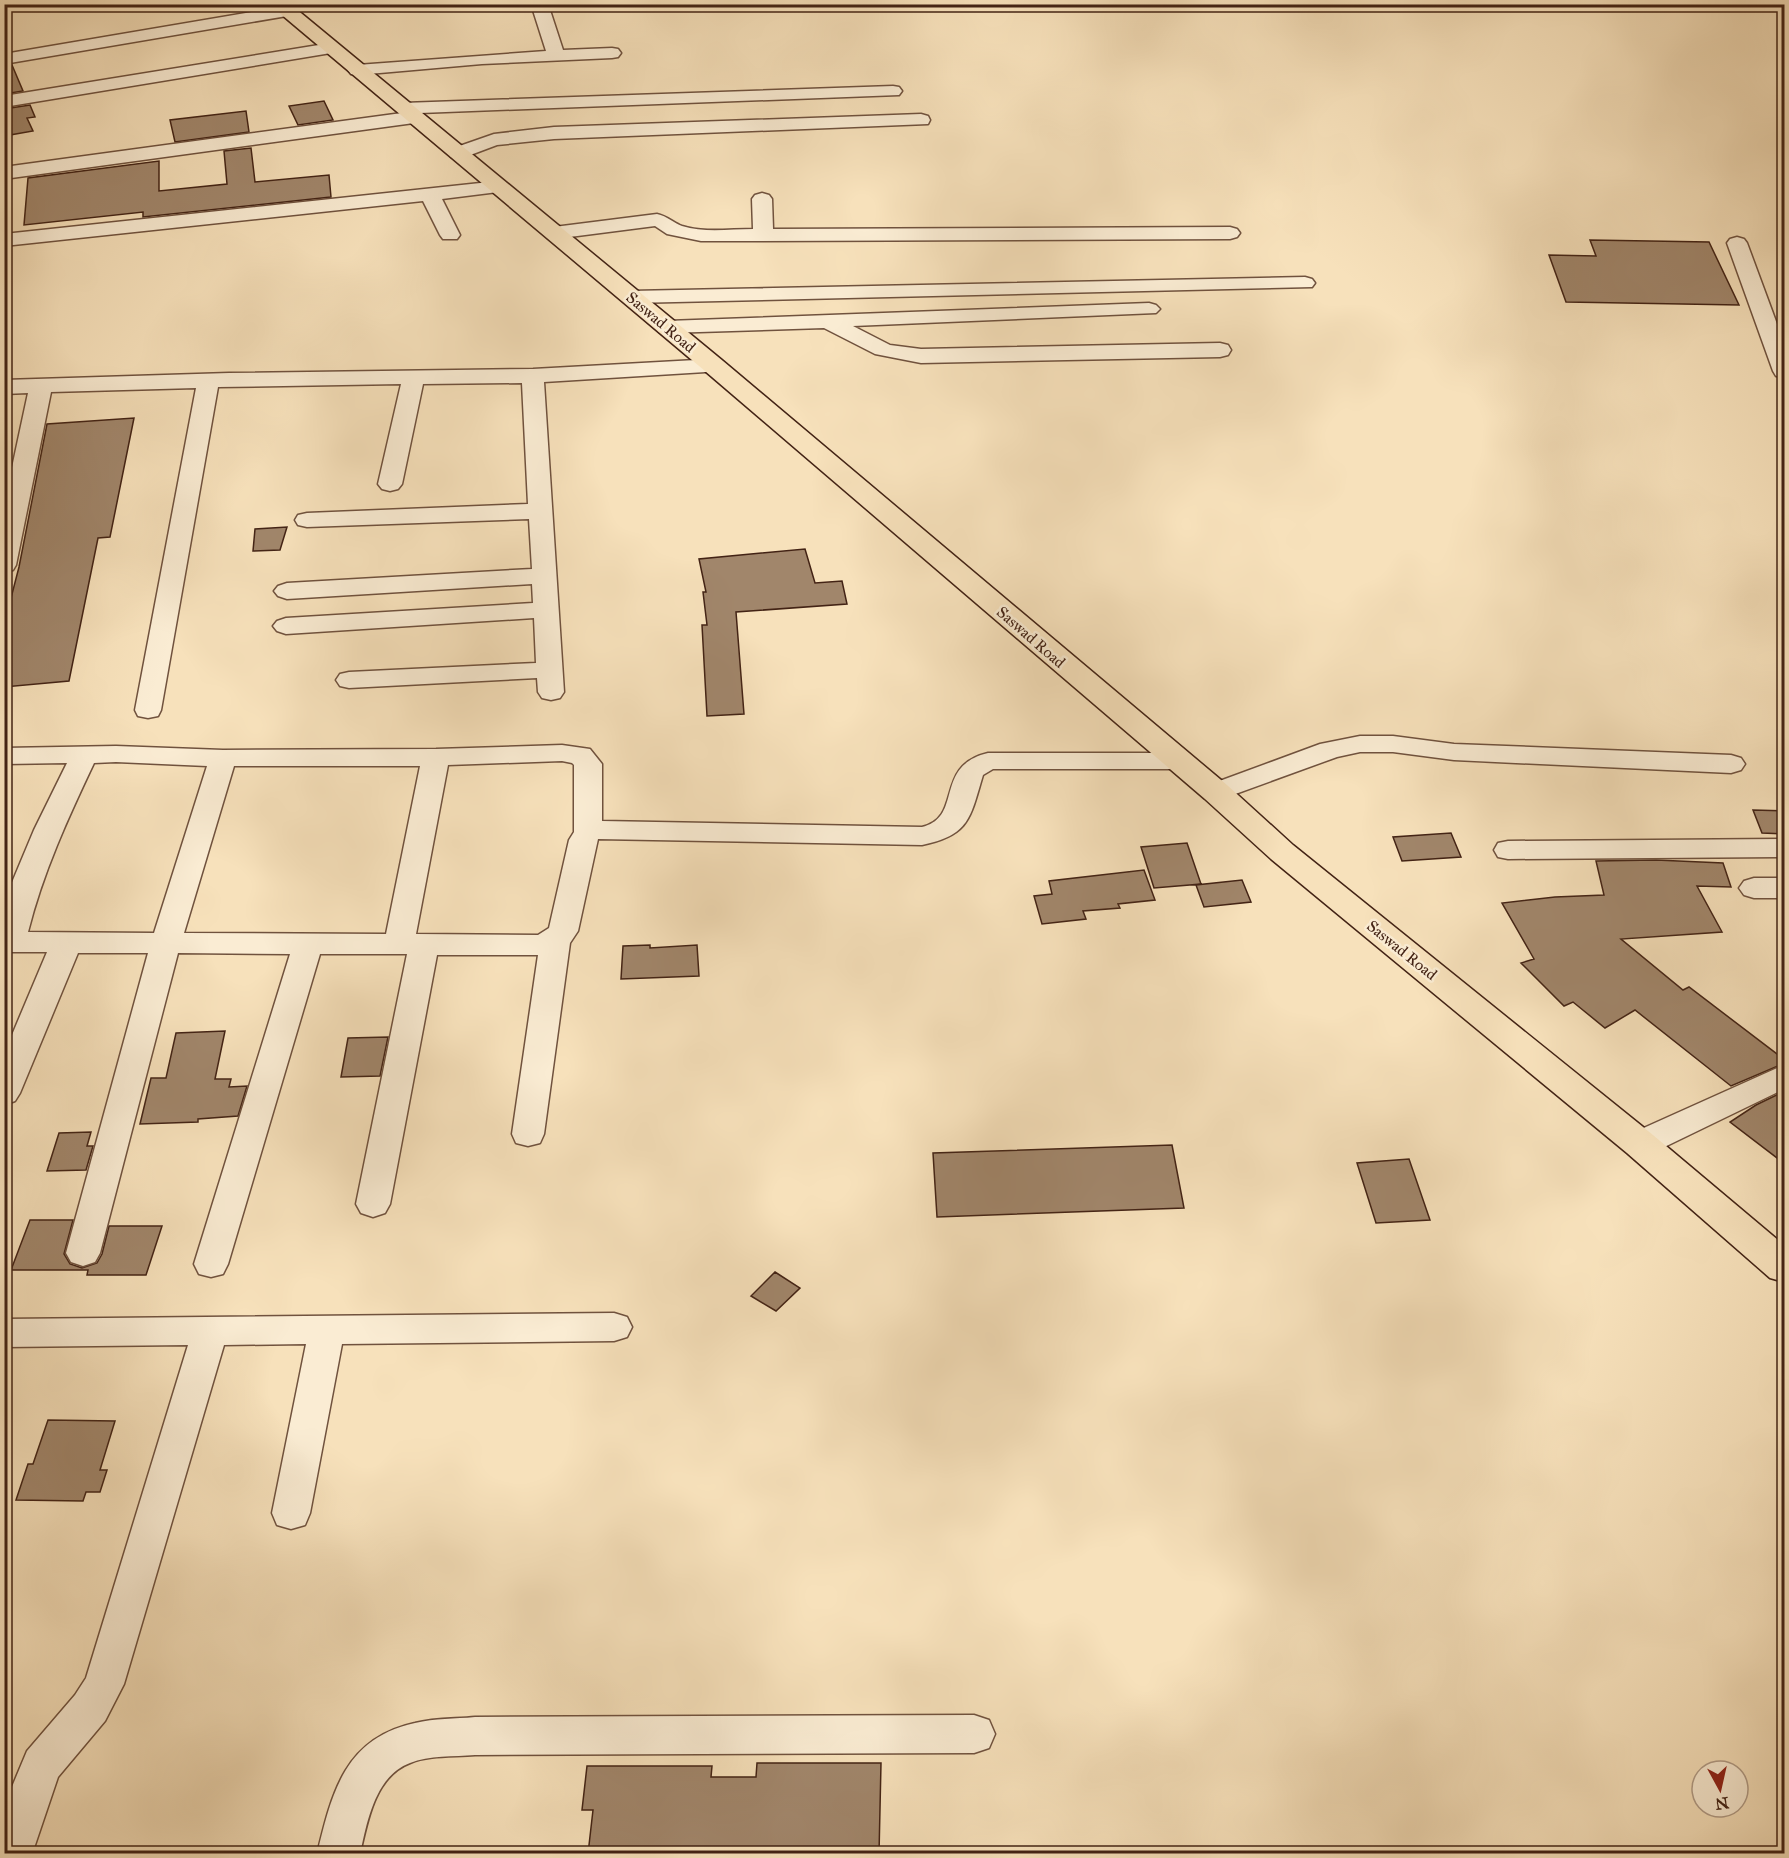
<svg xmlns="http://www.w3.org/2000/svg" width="1789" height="1858" font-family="'IM FELL Great Primer',serif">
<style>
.building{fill:#a1866b;stroke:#432315;stroke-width:1.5}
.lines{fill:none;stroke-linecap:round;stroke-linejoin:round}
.minor-casing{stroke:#70523e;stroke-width:3}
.highway-casing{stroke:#432315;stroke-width:3}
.minor{fill:#faecd3;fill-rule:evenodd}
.highway{fill:#f7e1bb;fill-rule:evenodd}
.labels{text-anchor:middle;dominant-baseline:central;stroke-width:5;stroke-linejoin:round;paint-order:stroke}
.street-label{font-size:16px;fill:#432315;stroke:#faecd3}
</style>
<rect width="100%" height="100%" fill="#f7e1bb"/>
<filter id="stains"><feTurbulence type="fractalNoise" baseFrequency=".00333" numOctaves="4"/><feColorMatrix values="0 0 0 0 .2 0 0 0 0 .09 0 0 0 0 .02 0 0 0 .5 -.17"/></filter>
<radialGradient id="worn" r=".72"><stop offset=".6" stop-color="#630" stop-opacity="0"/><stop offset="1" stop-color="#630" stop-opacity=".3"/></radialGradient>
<path class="building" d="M12,65L23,91L4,94V66Z
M324,101L333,120L298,125L289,106Z
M30,105L35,117L27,118L33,131L4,136V109Z
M246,111L249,132L175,142L170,120Z
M251,148L255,182L329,175L331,197L143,217V212L24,225L28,178L159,161V191L227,184L224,151Z
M1590,240L1709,242L1739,305L1566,302L1549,255L1596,256Z
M134,418L110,537L98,538L69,681L4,687V625L19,567L47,424Z
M287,527L280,550L253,551L255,529Z
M805,549L815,583L842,581L847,604L736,612L744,714L707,716L702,625H707L703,592H706L699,559Z
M1753,810L1785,811V834L1762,833Z
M1451,833L1461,857L1402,861L1393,837Z
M1187,843L1201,884L1154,888L1141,847Z
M1656,860L1723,863L1731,887L1697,886L1722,932L1621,939L1683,990L1689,987L1785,1060V1063L1731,1086L1635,1010L1605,1028L1573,1002L1564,1006L1521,963L1534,959L1502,903L1555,897L1604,895L1596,861Z
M1144,870L1155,900L1118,904L1120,908L1083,911L1086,919L1042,924L1034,896L1052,894L1049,881Z
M1242,880L1251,902L1204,907L1196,885Z
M650,945V948L697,945L699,976L621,979L623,946Z
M225,1031L215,1079H231L229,1087L247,1086L238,1116L198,1119V1122L140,1124L151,1078H166L176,1033Z
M388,1037L380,1076L341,1077L348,1038Z
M1785,1091V1164L1730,1122L1756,1105Z
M91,1132L87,1146H93L86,1170L47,1171L59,1133Z
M1172,1145L1184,1208L937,1217L933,1153Z
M1409,1159L1430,1220L1376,1223L1357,1163Z
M30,1220H73L64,1254L70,1264L82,1268L97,1263L102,1254L109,1226H162L146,1275H87L88,1270H11Z
M775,1272L800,1288L776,1311L751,1296Z
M48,1420L115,1421L100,1470H107L100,1492H86L83,1501L16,1500L28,1464H33Z
M757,1763H881L879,1854H588L593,1810H582L587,1766H712L711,1777H756Z"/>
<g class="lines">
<defs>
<path id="minor" d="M531,4H548L563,50L612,48L618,49L621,53L618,57L612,58L482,64L357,75L351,74L348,70L351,66L357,65L546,51Z
M287,6L293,7L295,11L293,15L4,64V54Z
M331,43L337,44L340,48L337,52L4,107V96Z
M893,86L899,87L902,91L899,95L420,113L423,117L421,121L414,123L4,179V167L402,113L394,108L397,104L403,103Z
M921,114L928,116L930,120L928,124L554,139L497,145L465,157H451L449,153L451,149L494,134L554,127Z
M499,181L506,183L509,187L506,191L442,199L460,235L457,239H443L440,235L423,201L4,246V234Z
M762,193L769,195L772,199L773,229L1230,227L1237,229L1240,233L1237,237L1230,239L763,241H701L667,234L655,226L554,239L547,237L544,233L547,229L554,227L657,214C667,216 674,223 682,226C704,233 730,229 753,229L752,199L755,195Z
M1737,237L1744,239L1747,243L1784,343V377L1776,376L1773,371L1727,243L1730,239Z
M1305,277L1312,279L1315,283L1312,287L631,303L624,301L621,297L624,293L631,291Z
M1149,303L1156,305L1160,309L1156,313L853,326L890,345L921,349L1220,343L1228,345L1231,350L1228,355L1220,357L921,363L875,354L824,328L667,333L659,332L656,327L659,322L667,321Z
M714,359L722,361L725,366L722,371L544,382L564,692L560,698L551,700L542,698L538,692L537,678L349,688L340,686L336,680L340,674L349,672L536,663L534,618L286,634L277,631L273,626L277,621L286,618L533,603L532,584L287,599L278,596L274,591L278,586L287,583L532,569L529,519L307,527L298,525L295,520L298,515L307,513L528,504L522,383L423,384L402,484L398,489L390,491L382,489L378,484L401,384L218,387L161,710L158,716L148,718L138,716L135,710L196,388L51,392L16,565L13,570L4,572V505L28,393L4,394V380L229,373L533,369Z
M1360,736H1393L1454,744L1731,755L1741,758L1745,764L1741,770L1731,773L1454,760L1393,752H1360L1337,757L1216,801L1206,798L1202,792L1206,786L1320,744Z
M562,745L590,749L602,764V821L922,827C964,817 933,766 988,753H1178L1188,755L1192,761L1188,767L1178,769H993L983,775C970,818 970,835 922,845L598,839L578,931L570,943L544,1134L540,1143L528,1146L516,1143L512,1134L538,955H437L390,1204L385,1213L373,1217L361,1213L356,1204L407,954H320L228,1264L223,1274L211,1277L199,1274L194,1264L290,954L178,953L100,1253L95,1262L83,1266L71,1262L66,1253L148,953H78L20,1093L15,1101L4,1105V1054L47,952H4V906L8,892L34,830L67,763L4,764V748L116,746L223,750L436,749ZM562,761L572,763L574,765V832L569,840L549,928L538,935L416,934L448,765ZM116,762L207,766L154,933L28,932C43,872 68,818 94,763ZM234,766H420L386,934L184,933Z
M1784,839V857L1508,859L1498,857L1494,850L1498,843L1508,841Z
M1754,878H1784V898H1754L1744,895L1739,888L1744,881Z
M1784,1065V1089L1652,1153L1640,1156L1628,1153L1623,1144L1628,1135Z
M614,1313L627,1317L632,1327L627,1337L614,1341L342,1344L310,1513L305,1525L291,1529L277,1525L272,1513L306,1344L224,1345L124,1684L105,1721L58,1777L32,1854H4V1806L27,1751L75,1695L86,1678L188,1345L4,1347V1319Z
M974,1715L989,1720L995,1734L989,1748L974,1753L475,1755C454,1757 429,1755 410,1763C375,1776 367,1822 360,1854H317C332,1792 345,1738 415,1723C435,1718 455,1719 475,1717Z"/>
<path id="highway" d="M269,4H290L723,361L1227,785L1293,845L1653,1135L1784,1245V1282L1770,1278L1627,1153L1271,859L1205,799L705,371Z"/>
</defs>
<use href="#minor" class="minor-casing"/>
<use href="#highway" class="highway-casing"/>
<use href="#minor" class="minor"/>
<use href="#highway" class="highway"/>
</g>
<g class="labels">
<g class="street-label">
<text transform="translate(661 322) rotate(40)">Saswad Road</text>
<text transform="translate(1031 637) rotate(41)">Saswad Road</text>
<text transform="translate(1402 950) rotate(39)">Saswad Road</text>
</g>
</g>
<rect width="1789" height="1858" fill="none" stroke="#f7e1bb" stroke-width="24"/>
<rect x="6" y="6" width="1777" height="1846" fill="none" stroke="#432315" stroke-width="3"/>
<rect x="12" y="12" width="1765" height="1834" fill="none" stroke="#432315" stroke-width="1.5"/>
<g transform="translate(1720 1789) rotate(172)"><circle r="28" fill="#faecd3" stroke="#b19c87" stroke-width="1.5"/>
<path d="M0-4.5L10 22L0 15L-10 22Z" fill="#8f2418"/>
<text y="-9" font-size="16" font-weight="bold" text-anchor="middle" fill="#432315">N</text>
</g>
<rect width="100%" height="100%" filter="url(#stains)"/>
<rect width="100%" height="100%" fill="url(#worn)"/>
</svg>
